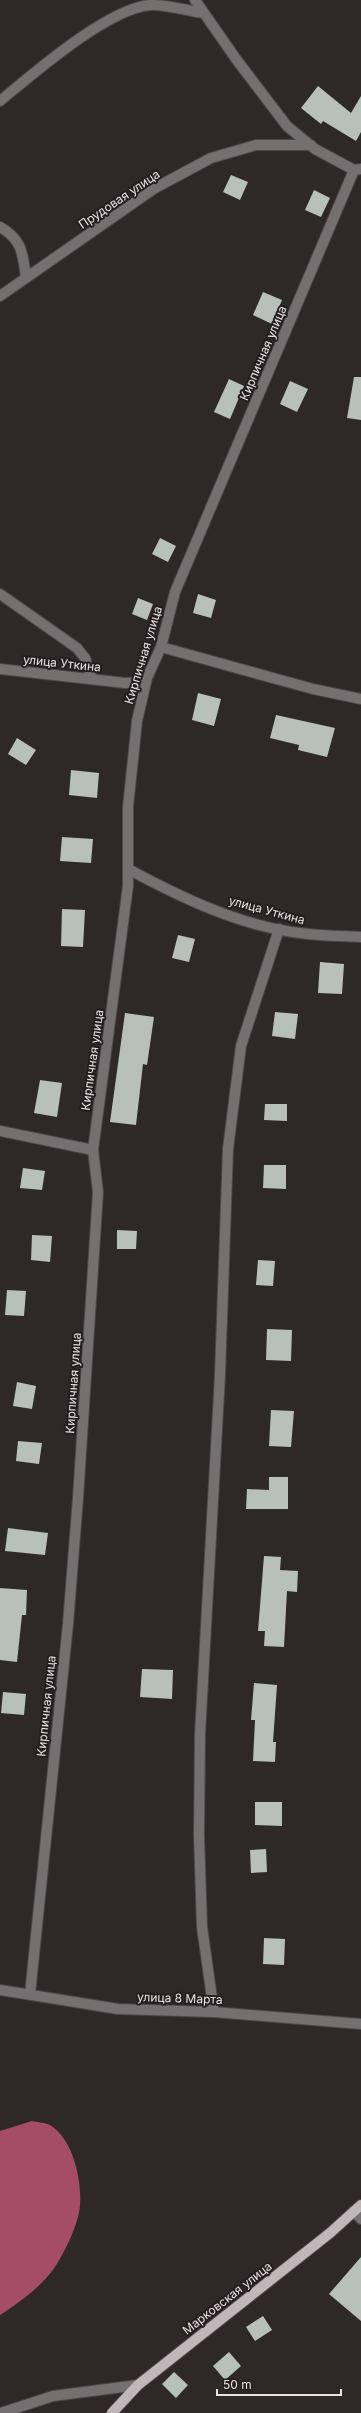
<svg xmlns="http://www.w3.org/2000/svg" width="361" height="2413" font-family="Inter,sans-serif">
<style>
.water{fill:#a54c68}
.building{fill:#b8c0bb}
.lines{fill:none;stroke-linecap:round;stroke-linejoin:round}
.minor-casing{stroke:#4d4647;stroke-width:12}
.major-casing{stroke:#4d4647;stroke-width:12}
.minor{stroke:#747071;stroke-width:10}
.major{stroke:#bfb7b9;stroke-width:10}
.labels{text-anchor:middle;dominant-baseline:central;stroke-width:4;stroke-linejoin:round;paint-order:stroke}
.street-label{font-size:12px;fill:#e9e4e5;stroke:#251e20}
</style>
<rect width="100%" height="100%" fill="#2f2829"/>
<path class="water" d="M32,2121C37,2122 46,2123 50,2125C73,2139 82,2180 80,2205C79,2223 65,2252 55,2267C42,2286 19,2303 0,2315V2131Z"/>
<path class="building" d="M318,86L351,113L361,96V132L356,141L323,121L321,124L301,108Z
M231,175L248,182L240,200L223,192Z
M314,190L330,198L321,217L305,210Z
M263,292L282,300L272,324L253,315Z
M354,377H361V420L347,418Z
M229,379L244,386L230,419L214,412Z
M290,381L308,389L297,412L280,404Z
M160,538L176,546L168,562L152,554Z
M198,594L216,600L211,618L193,613Z
M138,598L153,604L147,620L132,614Z
M198,693L221,699L214,726L192,720Z
M276,715L335,728L327,757L298,750L299,745L270,738Z
M17,738L36,750L26,765L8,754Z
M71,770L99,773L97,798L69,795Z
M62,837L93,839L91,863L60,861Z
M62,909L85,910L83,947L61,946Z
M178,935L195,939L189,962L172,958Z
M320,962L344,964L342,994L318,993Z
M275,1012L298,1014L295,1039L272,1036Z
M125,1013L154,1017L147,1065L143,1064L136,1125L110,1122Z
M40,1080L62,1083L57,1117L34,1113Z
M265,1104H287V1121L264,1120Z
M264,1165H286V1189L263,1188Z
M23,1168L45,1171L42,1190L20,1188Z
M117,1230L137,1231L136,1249H117Z
M32,1235L52,1236L50,1262L31,1260Z
M258,1260L275,1261L273,1286L256,1285Z
M7,1290L26,1291L24,1316L5,1315Z
M267,1329L292,1330L291,1361L266,1360Z
M17,1382L36,1386L32,1409L13,1406Z
M271,1410L294,1411L291,1447L269,1446Z
M18,1441L42,1443L39,1464L16,1461Z
M269,1477H288V1509H246L247,1489L269,1490Z
M8,1528L48,1533L45,1555L5,1551Z
M264,1556L281,1557L280,1570L298,1571L297,1592L287,1591L284,1647L264,1646L265,1631H258Z
M0,1588L27,1590L26,1615H22L17,1662L0,1660Z
M142,1669L173,1670L172,1699L140,1697Z
M254,1683L277,1685L273,1742H276L275,1762L253,1761L255,1720H251Z
M3,1692L26,1694L24,1715L1,1713Z
M255,1802H282V1826L255,1825Z
M266,1849L267,1872L251,1873L250,1850Z
M264,1938L285,1939L284,1965L263,1964Z
M361,2257V2321L329,2294Z
M263,2316L272,2330L255,2341L246,2327Z
M229,2352L241,2366L225,2380L213,2366Z
M174,2372L188,2385L176,2398L162,2384Z"/>
<g class="lines">
<defs>
<path id="minor" d="M195,0L236,59L287,126L315,149L354,170L361,169
M0,101C34,73 107,9 150,5C165,4 189,11 204,13
M0,227C22,239 23,254 26,278
M0,296L155,188L211,158L256,145H311
M0,594L77,648L85,658L92,679
M161,647L313,689L361,699
M0,669L125,683L146,682
M128,869C180,897 240,926 300,933C320,936 341,936 361,937
M0,1131L93,1150
M0,1990L118,2009L214,2012L361,2024
M30,1994L68,1624L78,1498L98,1192L93,1150L128,886V807L137,721L147,678L161,647L175,592L354,170
M214,2012L202,1927L199,1835L200,1734L220,1375L228,1149L241,1046L279,929
M354,2211L361,2219
M1,2413L53,2396L138,2385"/>
<path id="major" d="M112,2413L138,2385L330,2233L361,2205"/>
</defs>
<use href="#minor" class="minor-casing"/>
<use href="#major" class="major-casing"/>
<use href="#minor" class="minor"/>
<use href="#major" class="major"/>
</g>
<g class="labels">
<g class="street-label">
<text transform="translate(119 199) rotate(-34)">Прудовая улица</text>
<text transform="translate(263 353) rotate(-67)">Кирпичная улица</text>
<text transform="translate(143 655) rotate(-73)">Кирпичная улица</text>
<text transform="translate(62 663) rotate(6)">улица Уткина</text>
<text transform="translate(267 910) rotate(15)">улица Уткина</text>
<text transform="translate(92 1060) rotate(-82)">Кирпичная улица</text>
<text transform="translate(73 1383) rotate(-86)">Кирпичная улица</text>
<text transform="translate(46 1706) rotate(-84)">Кирпичная улица</text>
<text transform="translate(180 1998) rotate(2)">улица 8 Марта</text>
<text transform="translate(227 2298) rotate(-38)">Марковская улица</text>
</g>
</g>
<path d="M217 2389v6h124v-6" fill="none" stroke="#e9e4e5" stroke-width="2"/>
<text x="223" y="2389" font-size="12" fill="#e9e4e5" stroke="#251e20" stroke-width="3" paint-order="stroke">50 m</text>
</svg>
